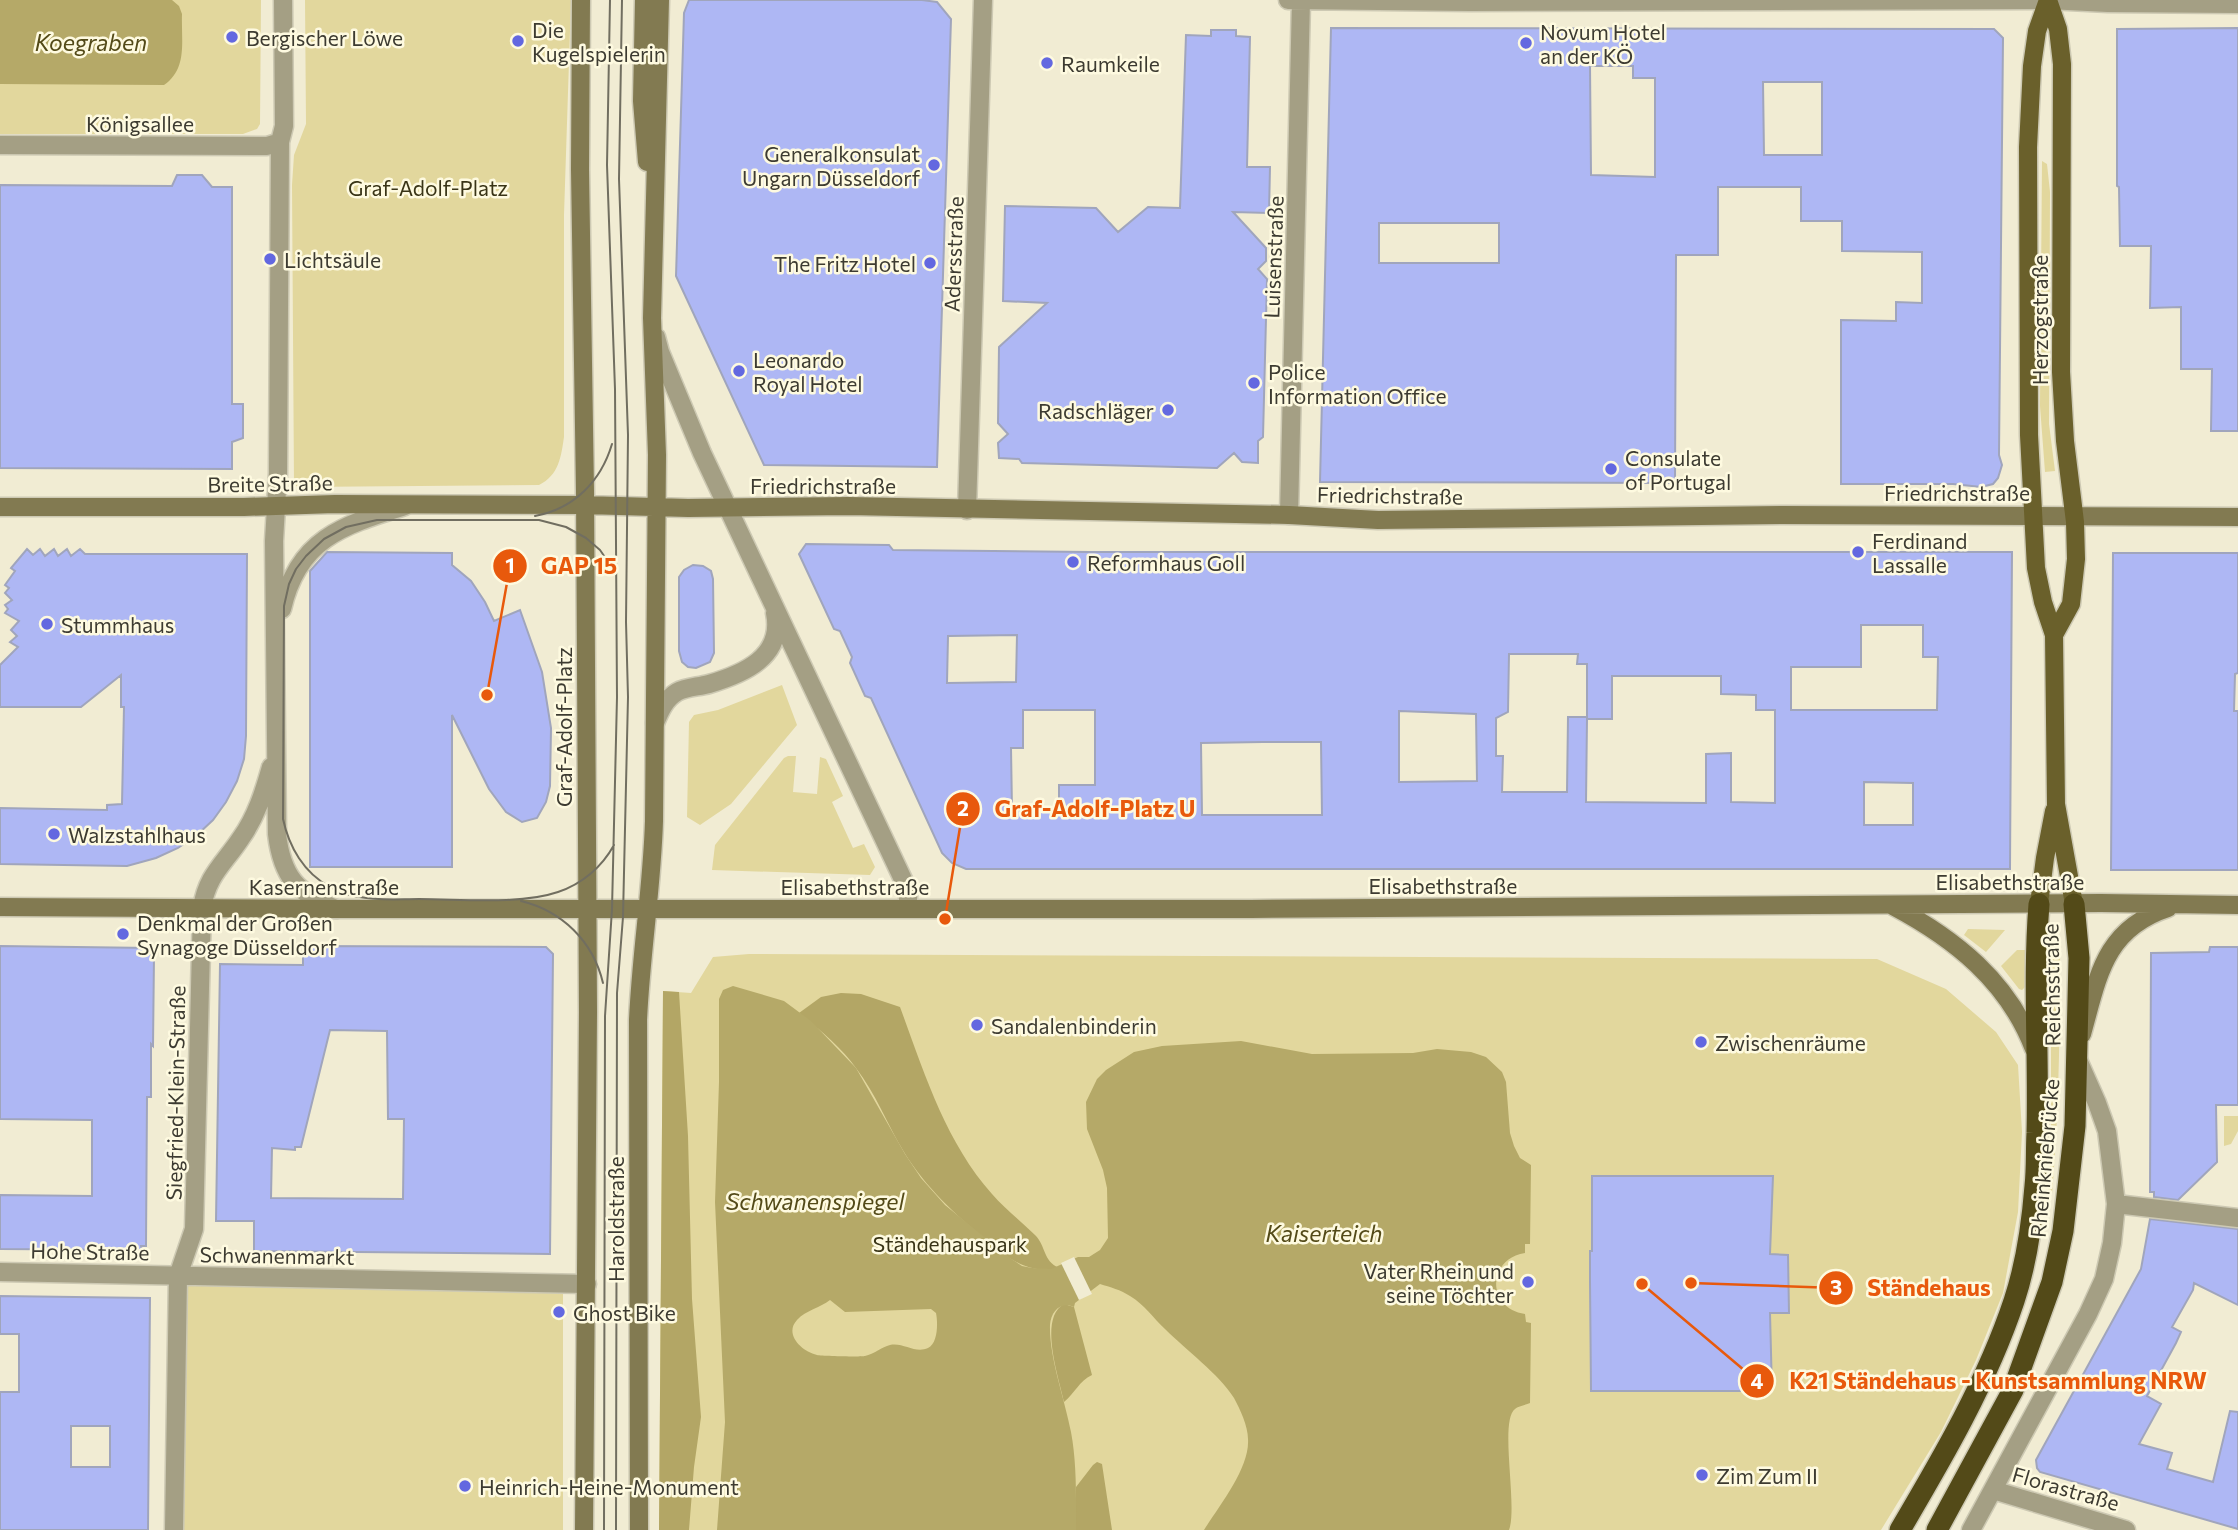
<svg xmlns="http://www.w3.org/2000/svg" width="2238" height="1530" font-family="Commissioner,sans-serif">
<style>
.green{fill:#e2d79d}
.forest{fill:#b3a665}
.water{fill:#b5a968;fill-rule:evenodd}
.pier{fill:#f1ecd3}
.building{fill:#aeb7f4;stroke:#a0a5bc;stroke-width:2;fill-rule:evenodd}
.lines{fill:none;stroke-linecap:round;stroke-linejoin:round}
.street-casing{stroke:#cdc9b3;stroke-width:21}
.secondary-casing{stroke:#cdc9b3;stroke-width:21}
.primary-casing{stroke:#cdc9b3;stroke-width:21}
.highway-casing{stroke:#cdc9b3;stroke-width:24}
.street{stroke:#a49f84;stroke-width:18}
.secondary{stroke:#827a51;stroke-width:18}
.primary{stroke:#6a602b;stroke-width:18}
.highway{stroke:#534a18;stroke-width:21}
.tram{stroke:#716e60;stroke-width:2}
.poi-dot{fill:#6368e0;stroke:#fefae0;stroke-width:2.5}
.labels{text-anchor:middle;dominant-baseline:central;stroke-width:5;stroke-linejoin:round;paint-order:stroke}
.poi-label{font-size:21px;fill:#3d3b31;stroke:#fefae0;text-anchor:start}
.street-label{font-size:21px;fill:#3d3b31;stroke:#fefae0}
.park-label{font-size:21px;fill:#393416;stroke:#fefae0}
.water-label{font-size:23px;font-style:italic;fill:#534a18;stroke:#fefae0}
.leader{fill:none;stroke:#e8590c;stroke-width:2.5}
.callout-dot{fill:#e8590c;stroke:#fefae0;stroke-width:2.5}
.mark-label{font-size:21px;text-anchor:middle;font-weight:bold;fill:#fff}
.callout-label{font-size:23px;text-anchor:middle;font-weight:bold;fill:#e8590c;stroke:#fefae0;stroke-width:5;stroke-linejoin:round;paint-order:stroke}
</style>
<rect width="100%" height="100%" fill="#f1ecd3"/>
<path class="green" d="M0,0H261L260,124L257,129L243,134H0Z
M305,0H571L564,215V437C561,457 559,475 539,485L298,487L294,484L292,185L294,155L306,124Z
M2042,161L2047,164L2050,192L2049,424L2055,471L2045,472L2040,406Z
M782,685L797,725L731,804L700,825L687,817L689,722L694,715L718,710Z
M788,756H796L793,792L817,794L820,757L826,759L843,796L832,802L853,848L864,844L875,867L870,875L712,870L715,845L784,758Z
M1968,929L2005,930L1986,952L1964,935Z
M2051,948H2060C2060,1030 2059,1112 2052,1194H2048L2051,1140Z
M2017,950H2025V987L2022,990L2019,989L2001,966Z
M749,954L1877,959L1946,989L1996,1032L2018,1065L2022,1132L2018,1212L2003,1293L1976,1360L1941,1432L1881,1530H659L663,991L691,993L713,957Z
M2224,1116H2238V1131L2231,1144L2224,1146Z
M181,1278L563,1286V1530H175Z"/>
<path class="forest" d="M663,991L679,992L688,1136L692,1299L701,1417L694,1467L689,1530H659Z
M841,993L861,994L900,1007C924,1072 945,1141 992,1194C1005,1209 1021,1221 1035,1235C1046,1246 1043,1261 1059,1268C1029,1275 1009,1259 987,1241C955,1214 926,1188 904,1152C887,1124 876,1094 856,1068C842,1048 818,1028 799,1013L821,997Z
M1064,1304L1074,1307L1092,1375C1079,1381 1075,1393 1064,1402C1059,1378 1038,1318 1064,1304Z
M1097,1462L1102,1464L1112,1530H1076V1487L1093,1465Z"/>
<path class="water" d="M0,0H172L179,6L182,14C181,41 188,68 164,85L0,84Z
M733,986L784,1001L811,1021L856,1068L905,1154L921,1178L945,1205L1010,1258L1022,1266L1032,1268L1051,1269L1078,1257H1089L1100,1250L1108,1238L1107,1188L1103,1170L1087,1129L1086,1102L1097,1079L1106,1070L1134,1052L1162,1046L1241,1041L1312,1054L1413,1053L1437,1049L1471,1052L1486,1057L1502,1072L1506,1082L1510,1133L1514,1146L1520,1158L1531,1165L1530,1244H1525V1253C1487,1259 1486,1308 1525,1314L1526,1322L1531,1323L1530,1403C1526,1405 1518,1406 1515,1409C1499,1421 1518,1506 1509,1530H1204C1219,1506 1250,1468 1248,1439C1248,1426 1240,1409 1234,1398C1219,1374 1186,1350 1165,1329C1153,1318 1145,1305 1130,1296C1121,1290 1110,1287 1100,1284L1075,1303L1074,1307C1061,1301 1051,1311 1050,1325C1049,1357 1065,1400 1071,1432C1077,1464 1076,1498 1076,1530H717L725,1422L715,1202L719,1082V999L723,990ZM830,1300L845,1312L931,1309L936,1313C938,1323 938,1343 928,1348C915,1354 903,1342 890,1345C882,1347 874,1354 865,1356C861,1357 822,1356 817,1355C801,1351 784,1334 797,1320C806,1310 820,1308 830,1300Z"/>
<path class="pier" d="M1074,1257L1092,1294L1079,1300L1061,1263Z"/>
<path class="building" d="M689,0H922L937,2L951,19L937,467L764,465L676,276L684,13Z
M1331,28L1994,29L2003,38L1999,455L2002,465L1998,478L1993,484L1981,487L1953,484H1841V320L1896,321V302L1922,303V252L1842,251V221H1801V187H1718V255H1676L1675,483L1320,482ZM1590,66H1633V78H1655V177L1591,175ZM1763,82H1822V155H1764ZM1379,223H1499V263H1379Z
M2238,28V431H2211L2212,369H2181V307L2150,308L2151,246H2120L2119,187L2117,186V29Z
M1211,30H1236V36L1250,37L1247,167H1270L1269,213L1233,212L1266,248V261L1258,269L1267,279L1263,437L1258,441V463L1242,462L1234,453L1217,468L1022,463L1019,459L999,458L998,443L1008,434L998,423L999,347L1047,303L1003,301L1005,206L1096,208L1118,232L1148,207L1180,208L1186,35L1211,36Z
M177,175H202L212,187H232V404H243V438L232,442V469L0,468V185L172,186Z
M806,544L889,545L893,550L1090,552H2012L2010,869H966L952,863L942,853L871,698L865,696L850,663L852,657L840,631L834,629L799,554ZM1861,625H1923V657H1938L1937,710H1791V667H1861ZM1017,635L1016,682L947,683L948,636ZM1509,654H1578L1577,664H1587V717H1568L1567,792H1502L1503,756H1496V718L1508,712ZM1612,676H1721V694L1756,695V710H1775V803L1731,802V753L1706,754V803L1586,802L1587,719H1612ZM1023,710H1095V785H1059V810H1012L1011,748H1023ZM1399,711L1476,714L1477,781L1399,782ZM1263,742H1321L1322,815H1202L1201,743ZM1864,782L1913,783V825H1864Z
M27,549L33,555L40,549L45,556L54,549L58,556L67,549L71,556L80,549L85,554H247L246,736L244,759L237,781L226,802L213,820L197,835L178,848L156,858L127,866L0,864V808L107,810V805L122,804L124,707H121V675L81,707H0V665L18,647L10,642L17,636L11,630L19,621L5,613L8,609L5,605L12,600L5,593L9,588L5,585L15,571L11,568Z
M327,552L452,553V565L471,581L485,602L494,621L520,610L542,672L551,728L550,786L546,802L537,818L522,822L506,812L489,789L452,715V867H310V571Z
M2113,553H2238V673L2235,674L2234,711H2238V870H2111Z
M693,565L703,566L711,571L713,579L714,653L710,662L696,668L688,667L682,662L679,651V577L684,570Z
M0,946L151,948V956H154L153,1046L151,1044V1097H147L146,1246H141L142,1250L0,1249V1195L92,1196V1120L0,1119Z
M303,946L546,947L553,954L550,1254L254,1251V1221H216L220,964L303,965ZM330,1030L387,1031L388,1119H404L403,1199L271,1198L272,1148L295,1150V1147H301Z
M2210,947H2238V1105H2216L2217,1162L2178,1200L2154,1197V1192H2150L2151,953L2209,952Z
M1592,1176H1773L1770,1254L1788,1255L1789,1313H1770L1772,1391H1591L1590,1282V1251H1592Z
M2150,1219L2238,1229V1305L2194,1283L2193,1290L2172,1327L2181,1332L2176,1343L2147,1396L2161,1404L2139,1444L2172,1453L2167,1469L2213,1482L2230,1411L2238,1412V1529L2040,1472L2037,1468L2036,1460L2141,1269Z
M0,1296L150,1298L148,1530H0V1392H19V1334H0ZM71,1426H110V1467H71Z"/>
<g class="lines">
<defs>
<path id="street" d="M283,0L284,126L280,142L278,473L274,541L277,834C282,877 297,893 336,909
M1288,0L1470,2L2048,0L2108,3L2238,4
M0,145L267,146L280,142
M656,337L660,352L702,453L908,890V908
M967,510L983,0
M1289,515L1301,0
M282,609C298,538 344,525 405,506
M655,723C660,711 665,699 677,692C686,687 698,687 709,684C743,674 784,657 775,613
M2116,1204L2238,1218
M0,1272L587,1284
M1993,1490L2126,1530
M174,1530L178,1276L194,1229L202,908C207,875 224,864 241,838C256,817 264,792 271,767
M1971,1530L2088,1314L2104,1279L2112,1243L2116,1204L2107,1131L2097,1103L2078,1060"/>
<path id="secondary" d="M581,0L580,169L585,491L588,1012L584,1530
M644,0L642,101L647,162
M0,507H244L335,504L585,505L688,508L849,506L1289,515L1378,520L1784,515L2238,517
M1893,906C1955,939 2008,981 2034,1049
M0,907L336,909H1251L2101,903L2238,905
M2082,1034C2098,977 2104,929 2168,908
M639,1530L638,1020C641,953 652,888 654,821L657,455L652,318L660,0"/>
<path id="primary" d="M2048,0L2037,31L2032,66L2028,147L2029,435L2036,568L2043,602L2054,635L2056,804L2074,904
M2048,0L2058,29L2062,64L2061,372L2065,441L2075,522L2076,559L2071,604L2054,635
M2039,904L2045,858L2054,811"/>
<path id="highway" d="M1900,1530C1943,1457 1987,1382 2014,1301C2026,1265 2032,1224 2035,1186C2037,1169 2036,1151 2037,1133C2039,1057 2033,980 2039,904
M1937,1530L2013,1390L2052,1282L2063,1231L2075,1126L2079,958L2074,904"/>
</defs>
<use href="#street" class="street-casing"/>
<use href="#secondary" class="secondary-casing"/>
<use href="#primary" class="primary-casing"/>
<use href="#highway" class="highway-casing"/>
<use href="#street" class="street"/>
<use href="#secondary" class="secondary"/>
<use href="#primary" class="primary"/>
<use href="#highway" class="highway"/>
<path class="tram" d="M535,516C574,509 601,481 612,444
M614,845C602,867 582,884 558,892C520,905 460,899 419,899C400,899 380,901 360,897C350,896 340,892 330,887C304,873 289,847 283,819L284,606L289,584L296,569L306,556L324,539L346,527L377,520H539L566,527L586,538L600,550L616,573
M521,901C562,911 593,941 603,983
M604,1530L605,1016L612,909L617,697L615,389L607,165L610,0
M616,1530L617,993L623,917L628,697L626,622L628,435L619,179L622,0"/>
</g>
<g class="poi-dot">
<circle cx="232" cy="37" r="7"/>
<circle cx="518" cy="41" r="7"/>
<circle cx="1526" cy="43" r="7"/>
<circle cx="1047" cy="63" r="7"/>
<circle cx="934" cy="165" r="7"/>
<circle cx="270" cy="259" r="7"/>
<circle cx="930" cy="263" r="7"/>
<circle cx="739" cy="371" r="7"/>
<circle cx="1254" cy="383" r="7"/>
<circle cx="1168" cy="410" r="7"/>
<circle cx="1611" cy="469" r="7"/>
<circle cx="1858" cy="552" r="7"/>
<circle cx="1073" cy="562" r="7"/>
<circle cx="47" cy="624" r="7"/>
<circle cx="54" cy="834" r="7"/>
<circle cx="123" cy="934" r="7"/>
<circle cx="977" cy="1025" r="7"/>
<circle cx="1701" cy="1042" r="7"/>
<circle cx="1528" cy="1282" r="7"/>
<circle cx="559" cy="1312" r="7"/>
<circle cx="1702" cy="1475" r="7"/>
<circle cx="465" cy="1486" r="7"/>
</g>
<g class="labels">
<g class="poi-label">
<text x="532" y="29">Die<tspan x="532" dy="24">Kugelspielerin</tspan></text>
<text x="1540" y="31">Novum Hotel<tspan x="1540" dy="24">an der KÖ</tspan></text>
<text x="246" y="37">Bergischer Löwe</text>
<text x="1061" y="63">Raumkeile</text>
<text x="920" y="153" text-anchor="end">Generalkonsulat<tspan x="920" dy="24">Ungarn Düsseldorf</tspan></text>
<text x="284" y="259">Lichtsäule</text>
<text x="916" y="263" text-anchor="end">The Fritz Hotel</text>
<text x="753" y="359">Leonardo<tspan x="753" dy="24">Royal Hotel</tspan></text>
<text x="1268" y="371">Police<tspan x="1268" dy="24">Information Office</tspan></text>
<text x="1154" y="410" text-anchor="end">Radschläger</text>
<text x="1625" y="457">Consulate<tspan x="1625" dy="24">of Portugal</tspan></text>
<text x="1872" y="540">Ferdinand<tspan x="1872" dy="24">Lassalle</tspan></text>
<text x="1087" y="562">Reformhaus Goll</text>
<text x="61" y="624">Stummhaus</text>
<text x="68" y="834">Walzstahlhaus</text>
<text x="137" y="922">Denkmal der Großen<tspan x="137" dy="24">Synagoge Düsseldorf</tspan></text>
<text x="991" y="1025">Sandalenbinderin</text>
<text x="1715" y="1042">Zwischenräume</text>
<text x="1514" y="1270" text-anchor="end">Vater Rhein und<tspan x="1514" dy="24">seine Töchter</tspan></text>
<text x="573" y="1312">Ghost Bike</text>
<text x="1716" y="1475">Zim Zum II</text>
<text x="479" y="1486">Heinrich-Heine-Monument</text>
</g>
<g class="street-label">
<text x="140" y="123">Königsallee</text>
<text transform="translate(953 254) rotate(-88)">Adersstraße</text>
<text transform="translate(1273 257) rotate(-88)">Luisenstraße</text>
<text transform="translate(2039 320) rotate(-90)">Herzogstraße</text>
<text transform="translate(270 483) rotate(-1)">Breite Straße</text>
<text x="823" y="485">Friedrichstraße</text>
<text x="1957" y="492">Friedrichstraße</text>
<text transform="translate(1390 495) rotate(1)">Friedrichstraße</text>
<text transform="translate(563 727) rotate(-90)">Graf-Adolf-Platz</text>
<text x="2010" y="881">Elisabethstraße</text>
<text x="1443" y="885">Elisabethstraße</text>
<text x="324" y="886">Kasernenstraße</text>
<text x="855" y="886">Elisabethstraße</text>
<text transform="translate(2051 985) rotate(-91)">Reichsstraße</text>
<text transform="translate(175 1093) rotate(-89)">Siegfried-Klein-Straße</text>
<text transform="translate(2044 1158) rotate(-85)">Rheinkniebrücke</text>
<text transform="translate(615 1219) rotate(-90)">Haroldstraße</text>
<text transform="translate(90 1251) rotate(1)">Hohe Straße</text>
<text transform="translate(277 1255) rotate(1)">Schwanenmarkt</text>
<text transform="translate(2066 1488) rotate(16)">Florastraße</text>
</g>
<g class="park-label">
<text x="428" y="187">Graf-Adolf-Platz</text>
<text x="950" y="1243">Ständehauspark</text>
</g>
<g class="water-label">
<text x="91" y="42">Koegraben</text>
<text x="815" y="1201">Schwanenspiegel</text>
<text x="1324" y="1233">Kaiserteich</text>
</g>
</g>
<path class="leader" d="M487 695L510 566M945 919L963 809M1691 1283L1836 1288M1642 1284L1757 1381"/>
<g class="callout-dot">
<circle cx="487" cy="695" r="7"/>
<circle cx="945" cy="919" r="7"/>
<circle cx="1691" cy="1283" r="7"/>
<circle cx="1642" cy="1284" r="7"/>
<circle cx="510" cy="566" r="18"/>
<circle cx="963" cy="809" r="18"/>
<circle cx="1836" cy="1288" r="18"/>
<circle cx="1757" cy="1381" r="18"/>
</g>
<g class="mark-label">
<text x="510" y="573">1</text>
<text x="963" y="816">2</text>
<text x="1836" y="1295">3</text>
<text x="1757" y="1389">4</text>
</g>
<g class="callout-label">
<text x="579" y="574">GAP 15</text>
<text x="1095" y="817">Graf-Adolf-Platz U</text>
<text x="1929" y="1296">Ständehaus</text>
<text x="1998" y="1389">K21 Ständehaus - Kunstsammlung NRW</text>
</g>
</svg>
